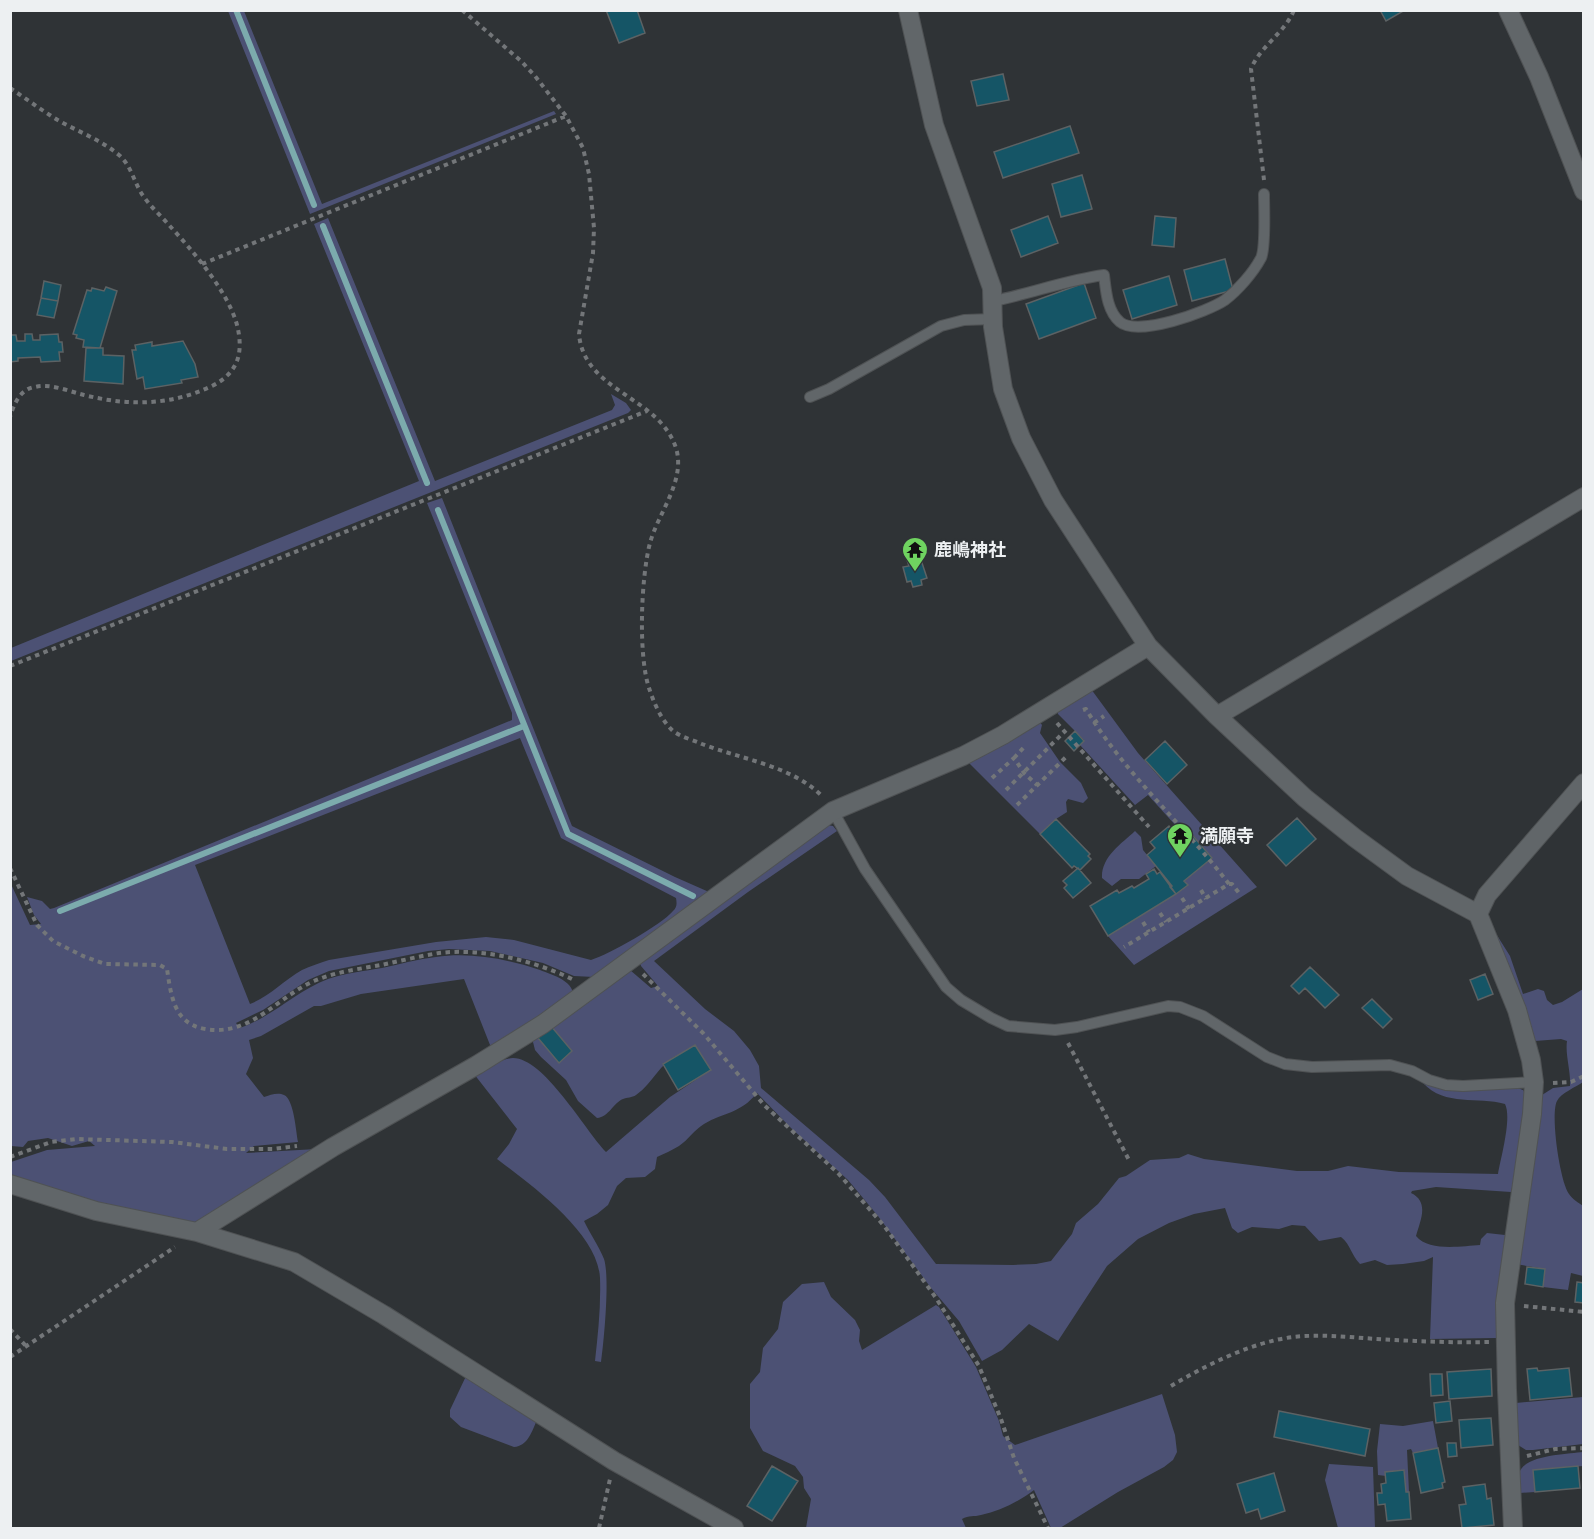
<svg xmlns="http://www.w3.org/2000/svg" width="1594" height="1539" font-family="'DM Sans','Noto Sans JP',sans-serif">
<style>
.green{fill:#4c5174;fill-rule:evenodd}
.lines{fill:none;stroke-linecap:round;stroke-linejoin:round}
.stream{stroke:#7cabad;stroke-width:6}
.building{fill:#155566;stroke:#5c6264;stroke-width:1.5}
.lane-casing{stroke:#4f5254;stroke-width:12}
.street-casing{stroke:#4f5254;stroke-width:20}
.path{stroke:#737679;stroke-width:4;stroke-dasharray:4.5 4.5;stroke-linecap:butt}
.lane{stroke:#616669;stroke-width:10}
.street{stroke:#616669;stroke-width:18}
.labels{text-anchor:middle;dominant-baseline:central;stroke-width:4.5;stroke-linejoin:round;paint-order:stroke}
.poi-label{font-size:18px;font-weight:bold;fill:#edf0f2;stroke:#2f3336;text-anchor:start}
</style>
<rect width="100%" height="100%" fill="#2f3336"/>
<path class="green" d="M228,11H244L322,204L554,111L556,114L310,214Z
M328,218L435,481L612,410L615,405L611,394L626,403L631,410L628,413L11,661V648L419,481L314,224Z
M442,498L572,826L675,877L709,892L594,977L574,976L543,963L490,951L449,949L428,951L329,971L308,980L263,1010L236,1023L240,1028C272,1017 296,991 328,979C345,973 364,971 382,968C400,964 418,959 436,957C470,952 508,959 540,970C552,975 569,979 573,992L492,1050L464,979L361,994L321,1006H314L261,1036L249,1040L253,1058L246,1074L264,1097C270,1095 278,1092 284,1095C294,1099 296,1132 298,1142L254,1146L246,1153L317,1149L196,1224L120,1211L11,1175V1162L47,1150L95,1146L89,1141L72,1146L48,1138L28,1141L23,1147L11,1146L10,882L30,925L41,924L34,915L27,897L42,901L50,909L54,908L512,720V713L427,503ZM520,738L561,838L676,898C677,904 677,907 673,911C661,925 610,954 591,960L514,940L486,937L436,942L329,960C320,963 310,966 302,970C284,980 269,997 250,1004L195,865Z
M1091,689L1138,753L1257,887L1134,965L1108,936L1176,894L1187,885L1184,881L1212,858L1183,823L1177,827L1148,795L1135,805L1080,745L1084,740L1058,714L1057,709Z
M1039,721L1042,725L1040,733L1060,762L1081,783L1088,798L1083,803L1068,799L1066,802L1067,812L1056,819L1040,834L966,760Z
M827,825L833,826L837,831L748,892L654,961L705,1009L734,1031L750,1050L759,1066L761,1088L869,1180L885,1197L936,1264L1013,1265L1036,1264L1051,1261L1072,1234L1076,1223L1098,1204L1119,1178L1126,1176L1150,1160L1179,1158L1188,1154L1204,1159L1297,1171H1328L1348,1166L1399,1172L1498,1174C1501,1157 1512,1118 1505,1104C1478,1096 1445,1107 1423,1083L1515,1087L1523,1090L1526,1095L1517,1168L1511,1192L1436,1187L1412,1191L1411,1193C1430,1202 1420,1221 1416,1236C1429,1252 1462,1246 1480,1245L1481,1239L1487,1233L1505,1235L1499,1333L1496,1338L1430,1339L1433,1257L1424,1261L1403,1264L1387,1265L1375,1260L1360,1264C1351,1255 1351,1245 1341,1237L1319,1241L1305,1226L1292,1225L1279,1229L1252,1227L1238,1233L1232,1228L1225,1208L1194,1214L1169,1223L1138,1239L1107,1266L1058,1341L1029,1324L1002,1350L982,1361L959,1321L931,1288L878,1216L848,1180L791,1128L757,1093C740,1114 724,1112 704,1124C694,1130 688,1140 679,1146C672,1150 664,1154 657,1157L655,1169L645,1177L626,1178L617,1186L608,1205L597,1214L584,1221C590,1234 599,1246 604,1259C610,1277 604,1341 601,1362L595,1361C598,1334 601,1306 600,1278C598,1233 530,1184 497,1159L509,1144L517,1129L474,1074C483,1070 503,1058 513,1058C544,1058 585,1130 606,1152L670,1097L706,1073V1070L685,1053C662,1057 654,1083 636,1095C632,1098 627,1097 623,1099C613,1103 609,1117 597,1118L578,1101L566,1080L541,1057L535,1050L532,1038L630,970L651,988L658,986L641,966L639,960ZM551,1027L572,1051L559,1062L538,1038Z
M1135,831L1141,837L1143,850L1156,866L1139,879H1121L1112,886L1102,878C1101,857 1121,844 1135,831Z
M1493,929L1510,956L1523,994L1538,989L1544,991L1547,1000L1553,1005L1562,1002L1583,989V1082C1576,1087 1561,1093 1557,1101C1550,1114 1560,1182 1569,1194C1572,1199 1579,1203 1583,1206V1276L1571,1273L1568,1290L1543,1287L1545,1269L1516,1264L1542,1095L1553,1088L1570,1086C1571,1071 1565,1055 1567,1041L1561,1039L1535,1041L1530,1024Z
M824,1282L831,1297L855,1320L860,1330L859,1341L862,1350L936,1305L939,1307L976,1367L999,1421L1003,1436L1015,1445L1162,1394L1175,1435L1177,1452L1173,1460L1164,1467L1118,1492L1060,1528H1051L1034,1490C1018,1502 1000,1511 981,1515C974,1517 969,1515 962,1519L966,1528H806L811,1499L804,1488L803,1477L795,1466L763,1451L750,1428V1384L760,1372L763,1348L778,1329L783,1302L802,1284Z
M467,1374L537,1420C532,1431 528,1446 514,1447L461,1427L450,1417V1410Z
M1583,1397V1444L1533,1450H1526L1518,1445L1516,1403Z
M1433,1421L1438,1448L1413,1453L1411,1449L1407,1450L1409,1492H1406L1404,1470L1386,1472V1476L1378,1475L1377,1451L1380,1424L1403,1426Z
M1583,1452V1466L1533,1470L1535,1492L1520,1493C1520,1487 1518,1479 1519,1474C1522,1455 1568,1454 1583,1452Z
M1329,1464L1373,1467L1375,1528H1338L1325,1480Z"/>
<g class="lines">
<path class="stream" d="M236,10L314,205
M323,226L427,483
M438,510L568,834L693,896
M60,911L524,726"/>
</g>
<path class="building" d="M606,10H637L645,33L619,43Z
M1380,10H1405L1386,21Z
M1003,74L1009,100L977,106L971,81Z
M1070,126L1079,153L1003,178L994,152Z
M1082,175L1092,209L1061,217L1052,184Z
M1048,216L1058,243L1021,257L1011,230Z
M1155,216L1176,218L1174,247L1152,245Z
M1225,259L1233,290L1192,301L1184,270Z
M1169,276L1177,305L1132,319L1123,290Z
M44,281L61,285L58,301L41,298Z
M1084,283L1096,318L1039,339L1026,304Z
M106,287L117,291L100,348L83,347L84,340L76,338L77,335L73,334L87,290L91,291L92,288L104,291Z
M41,298L58,301L54,318L37,315Z
M25,334H32L33,340H40V335L58,334L59,342H62L63,352H59L60,361L41,362L40,357L18,358V361L10,362V335H16L17,341H25Z
M183,341L195,364L198,377L181,380L182,383L145,389L143,377L137,379L132,350H136L135,345L152,342V346Z
M86,348H103V355L124,356L123,384L84,381Z
M916,557L919,564L922,563L927,578L921,580L922,585L913,587L911,581L907,582L903,567L909,566L907,560Z
M1075,731L1084,741L1074,751L1065,741Z
M1165,741L1187,765L1167,784L1145,760Z
M1297,818L1316,839L1286,866L1267,845Z
M1056,819L1090,854L1088,856L1091,859L1080,870L1074,866L1072,868L1040,834Z
M1182,823L1212,858L1184,881L1188,885L1176,894L1170,887L1172,886L1147,855L1155,848L1150,842L1169,826L1173,831Z
M1078,868L1091,883L1073,898L1064,888L1067,885L1063,881Z
M1154,869L1157,874L1160,872L1176,894L1108,936L1090,906L1117,890L1119,893L1132,886L1134,888L1149,879L1146,874Z
M1310,967L1339,995L1325,1008L1305,988L1299,994L1291,986Z
M1485,974L1493,994L1478,1000L1470,980Z
M1372,999L1392,1019L1383,1028L1362,1008Z
M551,1026L572,1051L559,1063L538,1038Z
M695,1045L711,1070L678,1090L663,1064Z
M1527,1267L1545,1269L1543,1287L1525,1284Z
M1577,1282L1584,1283V1303L1575,1302Z
M1537,1368L1538,1371L1569,1368L1572,1396L1530,1400L1527,1369Z
M1491,1369L1492,1396L1449,1399L1447,1372Z
M1430,1374H1442L1443,1395L1431,1396Z
M1450,1401L1452,1421L1436,1423L1434,1403Z
M1279,1411L1370,1429L1365,1456L1274,1437Z
M1491,1418L1493,1445L1461,1448L1459,1420Z
M1447,1443H1456L1457,1456L1448,1457Z
M1438,1448L1445,1482L1442,1483L1443,1488L1421,1493L1413,1453Z
M772,1466L798,1481L772,1521L747,1506Z
M1578,1466L1580,1488L1535,1492L1533,1470Z
M1404,1470L1406,1492H1409L1411,1519L1387,1521L1385,1504L1378,1505L1377,1493H1382L1381,1484L1386,1483L1385,1472Z
M1274,1473L1285,1511L1261,1519L1258,1509L1246,1513L1237,1484Z
M1485,1484L1487,1499L1491,1498L1494,1525L1462,1528L1459,1505L1466,1504L1463,1487Z"/>
<g class="lines">
<defs>
<path id="lane" d="M993,301C1030,294 1066,280 1104,275C1106,291 1107,311 1120,322C1138,337 1207,312 1225,300C1238,290 1253,273 1261,258C1266,248 1264,207 1264,194
M810,397L829,389L941,326L964,320L993,319
M833,811L865,869L946,987L961,1000L991,1018L1008,1026L1055,1030L1077,1027L1168,1006L1180,1007L1203,1016L1267,1057L1285,1064L1312,1067L1390,1065L1412,1071L1429,1080L1446,1085L1463,1086L1534,1082"/>
<path id="street" d="M908,10L934,125L992,288L993,327L1003,389L1021,438L1053,500L1148,646L1217,716L1305,798L1355,838L1407,876L1478,914L1517,1010L1531,1060L1534,1082L1532,1114L1505,1303L1507,1390L1513,1528
M1508,10L1539,77L1584,191
M1217,716L1584,497
M1478,914L1487,895L1584,783
M10,1184L96,1211L197,1232L294,1262L384,1315L614,1461L734,1528
M197,1232L333,1147L477,1065L543,1024L833,811L963,756L1003,735L1148,646"/>
</defs>
<use href="#lane" class="lane-casing"/>
<use href="#street" class="street-casing"/>
<path class="path" d="M462,10L521,61L535,76L566,116L583,148L589,174L594,228L593,253L579,334C584,392 659,396 676,448C686,481 658,513 650,543C641,577 638,655 649,688C654,703 661,720 673,731C681,737 693,740 702,744C741,759 792,766 822,796
M10,88C25,98 40,109 56,119C76,131 100,139 119,155C132,166 134,184 144,197C151,207 160,215 168,224C192,250 228,291 237,325C244,353 238,373 212,386C170,406 128,406 84,395C68,391 50,383 35,387C20,389 14,404 10,417
M1264,180L1251,69C1260,46 1285,33 1294,10
M202,264L566,116
M10,666L647,411
M1083,710L1086,709C1125,774 1183,824 1229,884L1124,947
M1057,723L1149,827
M1094,723L1104,716
M1014,758L1026,745
M992,778L1014,758L1024,773L1037,785
M1006,790L1065,731
M1017,805L1066,757
M10,868L37,925L53,941L83,956L105,964L160,965L167,969C172,1003 176,1030 218,1030C257,1029 281,995 314,981C335,972 359,969 381,965C400,961 420,956 439,953C483,948 532,960 572,979
M1229,884H1232L1239,893
M1201,890L1206,899
M1182,898L1189,909
M1160,913L1166,922
M1143,922L1149,932
M643,974L703,1033L765,1106L838,1173L885,1227L936,1298L979,1366L1001,1419L1014,1458L1048,1528
M1068,1043L1130,1162
M1553,1083L1571,1082L1584,1076
M10,1157L51,1142L76,1139L172,1142L227,1149H273L297,1146
M1524,1306L1584,1312
M10,1329L26,1346
M10,1357L175,1247
M1171,1386C1206,1365 1252,1342 1293,1337C1320,1334 1349,1337 1376,1339C1414,1341 1451,1343 1490,1342
M1527,1456L1555,1449L1584,1448
M599,1528L610,1479"/>
<use href="#lane" class="lane"/>
<use href="#street" class="street"/>
</g>
<defs>
<symbol id="temple-pin" viewBox="-11 -11 22 30"><path d="M0 17L-7.5 6A9.5 9.5 0 1 1 7.5 6Z" fill="#6fd360" stroke="#2f3336"/><path d="M0-6L5-2H3V0L6.5 2.5H4V6H1.5V3h-3V6H-4V2.5H-6.5L-3 0V-2H-5Z" fill="#111"/></symbol>
</defs>
<g fill-rule="evenodd">
<use href="#temple-pin" x="900" y="535" width="30" height="40"/>
<use href="#temple-pin" x="1165" y="821" width="30" height="40"/>
</g>
<g class="labels">
<g class="poi-label">
<text x="934" y="550">鹿嶋神社</text>
<text x="1200" y="836">満願寺</text>
</g>
</g>
<rect width="1594" height="1539" fill="none" stroke="#edf0f2" stroke-width="24"/>
</svg>
